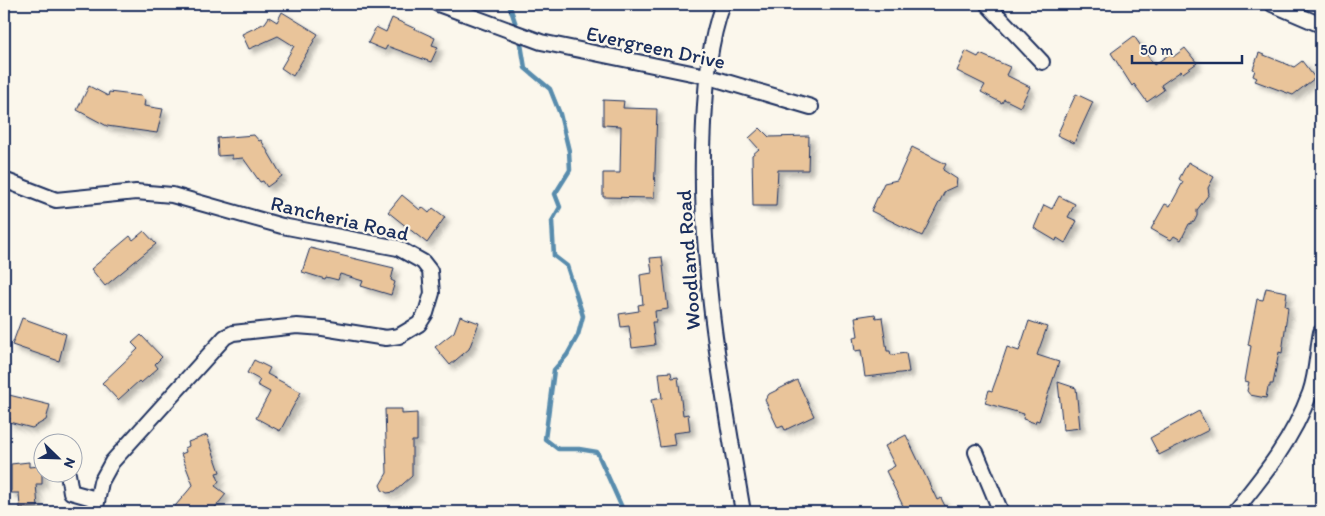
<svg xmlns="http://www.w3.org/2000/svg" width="1325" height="516" font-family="Itim,sans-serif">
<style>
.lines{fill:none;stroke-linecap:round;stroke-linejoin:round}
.stream{stroke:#588cad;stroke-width:4.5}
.building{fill:#e9c49a;stroke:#1b2f5e;filter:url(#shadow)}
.minor-casing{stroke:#1b2f5e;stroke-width:18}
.minor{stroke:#fbf7ec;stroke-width:14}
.labels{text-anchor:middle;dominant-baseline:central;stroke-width:4.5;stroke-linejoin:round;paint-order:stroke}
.street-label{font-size:21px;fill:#1b2f5e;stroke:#fbf7ec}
</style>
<defs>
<filter id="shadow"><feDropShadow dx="4.5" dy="4.5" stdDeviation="2.5" flood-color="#0004"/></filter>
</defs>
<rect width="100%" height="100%" fill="#fbf7ec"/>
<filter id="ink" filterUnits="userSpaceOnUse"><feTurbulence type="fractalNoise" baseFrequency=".02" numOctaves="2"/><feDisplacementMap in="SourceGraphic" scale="10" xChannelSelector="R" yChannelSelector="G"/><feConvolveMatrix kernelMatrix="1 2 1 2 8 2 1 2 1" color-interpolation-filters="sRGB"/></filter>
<g filter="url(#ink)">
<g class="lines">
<path class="stream" d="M509,4L518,31
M520,38L525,68L550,89L560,114L569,151L570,170L555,194L560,207L552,221L554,256L567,266L583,316L578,335L567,355L554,370L545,439L558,449H579L597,452L624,512"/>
</g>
<path class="building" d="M282,12L318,34L293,76L281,68L294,46L278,36L249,49L242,34L265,23L269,17L277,22Z
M392,18L435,38L432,45L438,47L431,62L387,46L385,50L368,43L376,27L386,32Z
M1134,36L1154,65L1171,53L1173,57L1185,48L1197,63L1183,73L1181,71L1161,85L1164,90L1147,102L1134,84L1132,86L1111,53Z
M966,51L978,57L980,54L1010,67L1006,75L1030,87L1020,107L1004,99L1002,103L981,92L985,85L957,71Z
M1259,53L1294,67L1302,61L1315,78L1293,95L1255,81L1257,78L1253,76L1255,70L1253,69Z
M89,86L108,96L109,92L141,96L145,100L144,106L163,109L157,133L107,126L77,110Z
M1076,94L1093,102L1074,143L1057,135Z
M603,100L624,101L623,108L657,109L654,198L603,197V173H620L621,126L603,125Z
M760,128L769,137L809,136L808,170H778L776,206H753L752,155L759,149L749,138Z
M254,135L259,141L261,140L282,176L267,187L263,181L260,182L243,158L232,159V155L218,156L217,138Z
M912,147L946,164L943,170L957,179L956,186L945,191L922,236L871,211L884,183L897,180Z
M1188,162L1214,177L1208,188L1209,194L1197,210V216L1194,222L1189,224L1181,240L1174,236L1171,240L1151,229L1165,204L1170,206L1183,182L1179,179Z
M402,195L420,210L422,207L429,213L433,208L445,217L427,243L388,212Z
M1059,196L1075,204L1068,217L1077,221L1065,243L1057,238L1056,241L1034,228L1044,205L1052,209Z
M144,231L156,244L105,286L91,269L130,236L133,240Z
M310,248L394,268L391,280L395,282L391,295L361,286L363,281L340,274L338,280L326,277L325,279L302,272Z
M662,257L668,309L655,311L656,322H652L655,345L632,348L629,326L621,327L619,314L639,311L638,305L643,304L640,275L652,273L650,258Z
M1266,288L1287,292L1285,306L1288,307L1282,353L1279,352L1273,384H1270V387H1268L1266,398L1250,395L1247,391L1249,382L1245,381L1251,346L1248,345L1257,299L1263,300Z
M875,314L876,318L882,317L887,351H890L891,355L906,353L909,372L865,377L861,350L855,351L853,337L858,336L855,317Z
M460,316L479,323L469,349L450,365L435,347L454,332Z
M22,318L66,334L59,361L12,345Z
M1029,321L1047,327L1037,355L1059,362L1039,421L1036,420L1035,423L1023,419L1024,414L985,403L989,390L992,391L997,377L1007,347L1019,351Z
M141,335L162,357L155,364L158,368L141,383L139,381L118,400L102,383L138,349L132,343Z
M254,360L270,368L267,374L301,392L280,431L256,418L270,392L257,385L260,380L247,373Z
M671,372L672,378L678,377L683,415L688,414L690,431L673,433L675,445L660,447L651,400L662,398L659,373Z
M797,380L814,416L785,430L783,426L778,428L765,400L769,394Z
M1058,382L1076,388L1080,428L1063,430Z
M9,395L50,405L46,420L32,428L9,422L10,418L4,417V398L8,399Z
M385,409H402V414L417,413V441H412V476L394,492L387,493L382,490L380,485L387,473Z
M1199,411L1209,430L1159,455L1150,438Z
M207,435L220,472L216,473L219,481L215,486L226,494L212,511L207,507L203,512H170L193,485L181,454L186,452L185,448L189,446L188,442Z
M906,435L937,500L941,498L948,512H906L886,471L895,466L885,446Z
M29,462V467L42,466V484H36L38,507L20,508L19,493H11V464Z"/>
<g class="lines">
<defs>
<path id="minor" d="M438,4L541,42L706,76L811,107
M723,4C709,42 706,83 704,123C697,256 721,382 743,512
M987,4L1042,62
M1272,4L1321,25
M4,180L56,200L136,192L172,195L282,226L398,248L423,262L430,271L432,293L426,313L419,324L399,336L386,338L323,328L297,326L233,333L225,337L112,462L101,482L95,512
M976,452L1001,512
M68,474L71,492L96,499
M1234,512C1265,474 1293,439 1310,393C1317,373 1317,352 1321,332"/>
</defs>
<use href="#minor" class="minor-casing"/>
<use href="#minor" class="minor"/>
</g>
</g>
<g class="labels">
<g class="street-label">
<text transform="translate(656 47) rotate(12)">Evergreen Drive</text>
<text transform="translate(340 218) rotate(13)">Rancheria Road</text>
<text transform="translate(688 260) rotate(-94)">Woodland Road</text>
</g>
</g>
<rect width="1325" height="516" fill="none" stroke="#fbf7ec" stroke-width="20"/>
<rect x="10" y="10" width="1305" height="496" fill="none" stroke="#1b2f5e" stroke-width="2" filter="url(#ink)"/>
<g transform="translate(58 458) rotate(113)"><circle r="24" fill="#fbf7ec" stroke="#a1a7b3"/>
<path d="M0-4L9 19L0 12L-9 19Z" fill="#1b2f5e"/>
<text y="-8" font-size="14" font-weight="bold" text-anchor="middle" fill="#1b2f5e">N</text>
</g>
<path d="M1132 55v8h110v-8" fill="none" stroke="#1b2f5e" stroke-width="2.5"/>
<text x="1140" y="55" font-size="15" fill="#1b2f5e" stroke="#fbf7ec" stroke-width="4" paint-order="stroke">50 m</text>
</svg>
